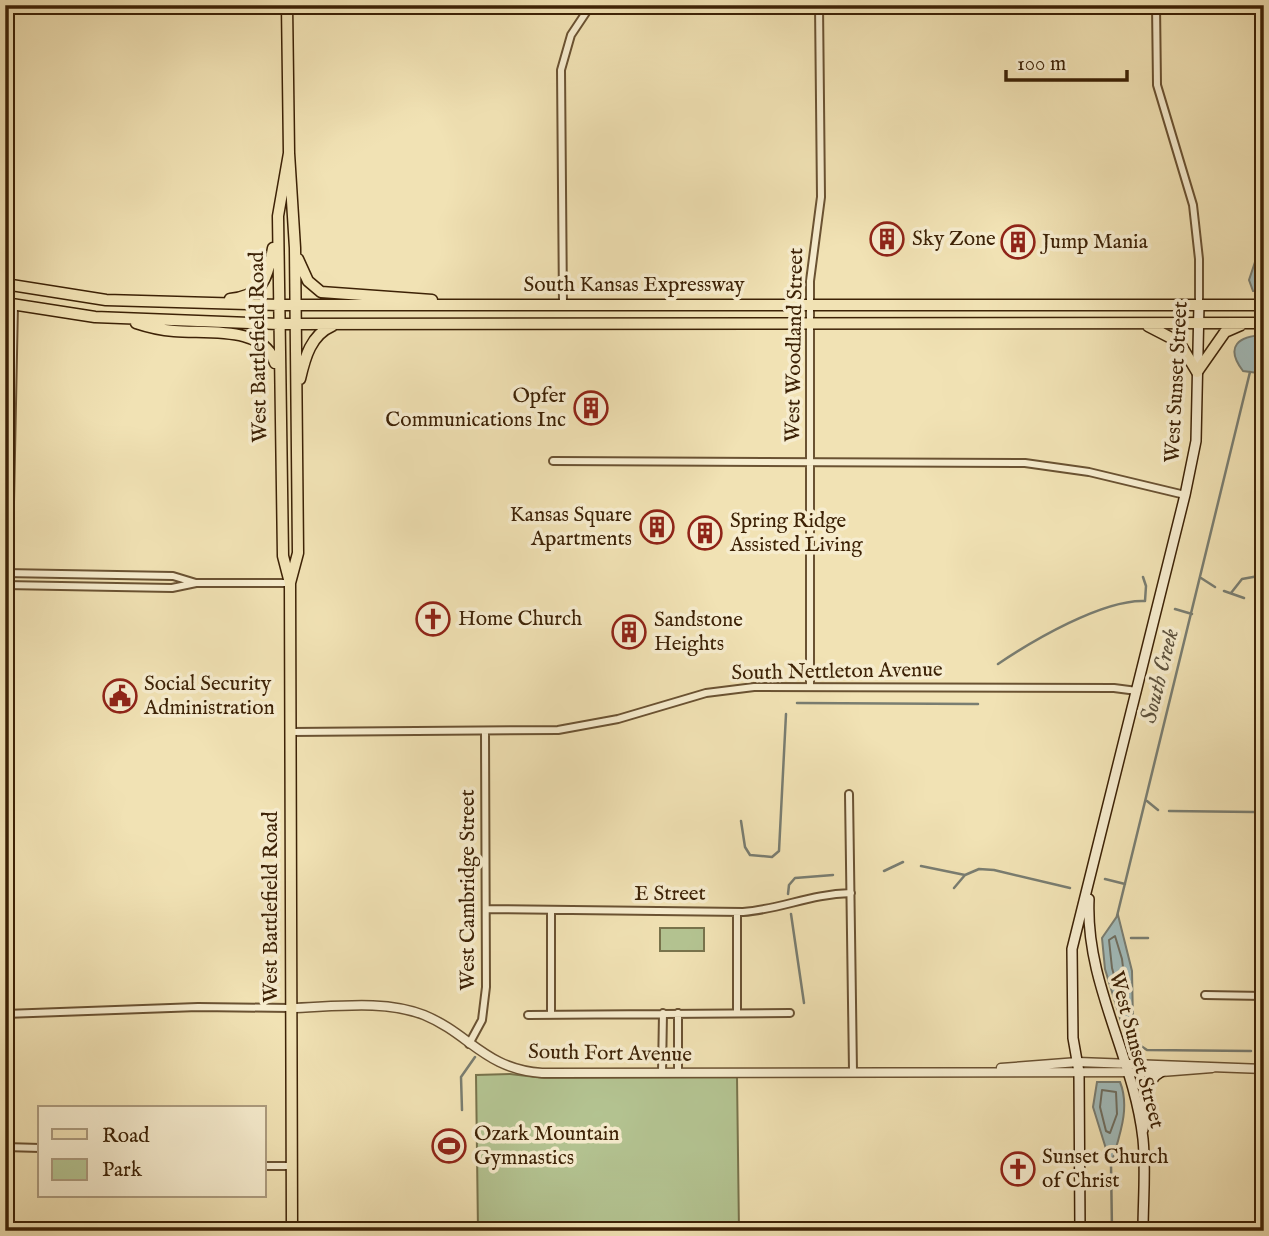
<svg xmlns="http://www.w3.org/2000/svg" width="1269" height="1236" font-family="'IM FELL English',serif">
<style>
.green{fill:#b4c492;stroke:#78734c;stroke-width:2}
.water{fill:#a1bab9;stroke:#797d71;stroke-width:2}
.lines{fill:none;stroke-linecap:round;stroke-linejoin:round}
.shore{stroke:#6f6e60;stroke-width:2}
.stream{stroke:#797d71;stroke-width:2.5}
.minor-casing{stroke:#6a5232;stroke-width:10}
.tertiary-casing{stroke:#6a5232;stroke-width:11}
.secondary-casing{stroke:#3d2206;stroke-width:12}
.primary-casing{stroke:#3d2206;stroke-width:13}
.minor{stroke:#f6ecce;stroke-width:6}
.tertiary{stroke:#f6ecce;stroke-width:8}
.secondary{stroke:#f6ecce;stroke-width:9}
.primary{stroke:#f1e2b4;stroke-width:10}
.labels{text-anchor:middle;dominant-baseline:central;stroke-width:7;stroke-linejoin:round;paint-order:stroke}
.poi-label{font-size:21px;fill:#3d2206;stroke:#f6ecce;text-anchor:start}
.street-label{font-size:21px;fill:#3d2206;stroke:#f6ecce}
.water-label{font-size:23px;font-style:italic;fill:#5b503c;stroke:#f6ecce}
</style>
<rect width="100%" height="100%" fill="#f1e2b4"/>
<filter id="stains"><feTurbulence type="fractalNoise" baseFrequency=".00286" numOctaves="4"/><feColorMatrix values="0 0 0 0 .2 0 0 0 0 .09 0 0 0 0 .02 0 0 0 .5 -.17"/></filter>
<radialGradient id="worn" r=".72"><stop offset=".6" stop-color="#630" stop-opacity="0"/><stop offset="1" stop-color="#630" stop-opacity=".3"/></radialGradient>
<path class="green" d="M660,928H704V951H660Z
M510,1074L544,1078L737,1077L739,1231H478L476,1075Z"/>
<path class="water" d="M1264,235V291H1253L1249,280Z
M1264,335V371L1258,373L1243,371C1224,346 1239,336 1264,335Z
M1118,915L1132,971L1133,1022L1123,1028L1105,969L1102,938Z
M1097,1082H1120C1131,1109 1118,1139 1111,1165L1093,1107Z"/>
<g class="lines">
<path class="shore" d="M1115,936L1122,959L1126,992L1123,995L1119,993L1112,968L1109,940Z
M1102,1090L1116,1092L1117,1114L1110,1133L1106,1131L1100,1107Z"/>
<path class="stream" d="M1201,578L1215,587
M1224,591L1244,598
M1231,593L1242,579L1264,575
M1175,609L1192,614
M998,664C1032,641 1103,599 1145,601L1146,586L1143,577
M797,703L978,704
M1147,801L1158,810
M1169,811L1254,812
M741,821L745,847L750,855L772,857L779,851L786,714
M921,866L965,875L979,869L994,870L1070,888
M884,871L903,862
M1105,879L1125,884
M954,888L965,875
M788,894L789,885L795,878L833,875
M791,914L804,1003
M1117,916L1250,372
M1131,938H1148
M1128,1025L1138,1044L1147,1050L1251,1051
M462,1110L461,1077L475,1057
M1111,1164L1112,1231"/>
<defs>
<path id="minor" d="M1156,5L1157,85L1193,205L1199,259V304
M563,305L561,70L571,35L591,5
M553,461L1025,463L1089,472L1185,495
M5,551L10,502L14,305
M5,573L173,576L196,583
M5,585L172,588L196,583H290
M810,686V281L821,197L819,5
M291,732L558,730L618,719L706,693L754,687L1114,688L1137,691
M849,794L853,1071
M486,909L743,912C782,909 810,894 851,893
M551,910V1015
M1205,995L1264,996
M737,1013V912
M5,1014L198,1007L290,1008
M528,1015L790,1013
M469,1044L482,1020L486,987L485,733
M662,1073L663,1013
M678,1073V1013
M5,1147L40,1148
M264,1166H292"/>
<path id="tertiary" d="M290,1008C332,1007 384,999 424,1015C470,1034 485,1069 542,1073L1161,1072L1212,1068
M1001,1068L1078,1062L1264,1069"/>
<path id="secondary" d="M1089,899C1085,983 1134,1057 1143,1139C1146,1169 1143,1201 1143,1231
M1143,1130C1145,1112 1143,1081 1161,1072
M1080,1231L1079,1072L1073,1038L1072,949L1185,495L1196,441L1199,304"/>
<path id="primary" d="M287,5L289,153L295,248L298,553L290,583
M289,153L278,216L283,556L290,583L292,1231
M298,259L308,281L321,292L432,300
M5,284L106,300L278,305H1264
M230,299C263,296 268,277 273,248
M5,303L95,317L278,324L1264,323
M136,323C148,327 161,330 174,331C205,334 264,325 275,363
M1148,326L1179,342L1197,372L1225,332L1241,325
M300,379C305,357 311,335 332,326"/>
</defs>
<use href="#minor" class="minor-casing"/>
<use href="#tertiary" class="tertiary-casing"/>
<use href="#secondary" class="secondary-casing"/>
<use href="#primary" class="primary-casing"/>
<use href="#minor" class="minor"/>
<use href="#tertiary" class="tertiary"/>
<use href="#secondary" class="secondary"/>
<use href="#primary" class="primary"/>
</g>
<defs>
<symbol id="building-ring" viewBox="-11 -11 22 22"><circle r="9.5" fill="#f6ecce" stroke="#8f2418" stroke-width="1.5"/><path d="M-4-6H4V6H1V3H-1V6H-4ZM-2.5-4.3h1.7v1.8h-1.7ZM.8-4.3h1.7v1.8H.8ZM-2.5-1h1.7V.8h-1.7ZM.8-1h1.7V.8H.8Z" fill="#8f2418"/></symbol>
<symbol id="church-ring" viewBox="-11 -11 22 22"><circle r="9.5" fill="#f6ecce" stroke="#8f2418" stroke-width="1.5"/><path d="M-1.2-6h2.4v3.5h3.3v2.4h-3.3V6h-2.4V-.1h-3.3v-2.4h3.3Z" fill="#8f2418"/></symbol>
<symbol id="civic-ring" viewBox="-11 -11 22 22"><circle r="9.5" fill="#f6ecce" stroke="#8f2418" stroke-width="1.5"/><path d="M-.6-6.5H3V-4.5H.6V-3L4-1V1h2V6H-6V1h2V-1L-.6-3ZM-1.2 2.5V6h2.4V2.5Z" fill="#8f2418"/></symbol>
<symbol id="stadium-ring" viewBox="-11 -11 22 22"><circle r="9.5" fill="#f6ecce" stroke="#8f2418" stroke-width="1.5"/><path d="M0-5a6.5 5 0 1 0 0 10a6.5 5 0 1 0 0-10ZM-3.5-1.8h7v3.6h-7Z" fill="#8f2418"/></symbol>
</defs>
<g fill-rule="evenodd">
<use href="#building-ring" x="868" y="220" width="38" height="38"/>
<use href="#building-ring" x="999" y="223" width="38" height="38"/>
<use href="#building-ring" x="572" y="389" width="38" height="38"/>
<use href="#building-ring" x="638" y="508" width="38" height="38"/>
<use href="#building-ring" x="686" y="514" width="38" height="38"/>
<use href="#church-ring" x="414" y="600" width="38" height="38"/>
<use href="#building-ring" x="610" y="613" width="38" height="38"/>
<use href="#civic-ring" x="101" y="677" width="38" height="38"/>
<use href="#stadium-ring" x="430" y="1127" width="38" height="38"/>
<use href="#church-ring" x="999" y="1150" width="38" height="38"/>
</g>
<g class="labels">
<g class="poi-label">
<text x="912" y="239">Sky Zone</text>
<text x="1042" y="242">Jump Mania</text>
<text x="566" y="396" text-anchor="end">Opfer<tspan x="566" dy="24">Communications Inc</tspan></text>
<text x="632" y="515" text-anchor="end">Kansas Square<tspan x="632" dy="24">Apartments</tspan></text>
<text x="730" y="521">Spring Ridge<tspan x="730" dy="24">Assisted Living</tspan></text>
<text x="458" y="619">Home Church</text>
<text x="654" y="620">Sandstone<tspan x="654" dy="24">Heights</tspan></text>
<text x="144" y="684">Social Security<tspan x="144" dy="24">Administration</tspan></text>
<text x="474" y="1134">Ozark Mountain<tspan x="474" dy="24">Gymnastics</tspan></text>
<text x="1042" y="1157">Sunset Church<tspan x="1042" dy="24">of Christ</tspan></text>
</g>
<g class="street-label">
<text x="634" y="285">South Kansas Expressway</text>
<text transform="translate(795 345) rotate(-89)">West Woodland Street</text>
<text transform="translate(259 347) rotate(-91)">West Battlefield Road</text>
<text transform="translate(1177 382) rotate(-87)">West Sunset Street</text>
<text transform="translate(837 672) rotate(-1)">South Nettleton Avenue</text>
<text transform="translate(468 890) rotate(-90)">West Cambridge Street</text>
<text x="670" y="894">E Street</text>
<text transform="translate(271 907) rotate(-90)">West Battlefield Road</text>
<text transform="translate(1136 1050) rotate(75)">West Sunset Street</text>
<text transform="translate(610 1054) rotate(1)">South Fort Avenue</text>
</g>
<g class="water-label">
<text transform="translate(1160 676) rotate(-76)">South Creek</text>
</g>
</g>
<rect width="1269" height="1236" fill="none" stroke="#f1e2b4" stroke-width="28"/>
<rect x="7" y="7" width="1255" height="1222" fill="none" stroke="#3d2206" stroke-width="3.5"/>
<rect x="14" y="14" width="1241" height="1208" fill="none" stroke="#3d2206" stroke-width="2"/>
<rect x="38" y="1106" width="228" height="91" fill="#f6ecce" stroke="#ac9b7e" stroke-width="2"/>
<rect x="52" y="1129" width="35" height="10" fill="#f1e2b4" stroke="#ac9b7e" stroke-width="2"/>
<text x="102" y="1142" font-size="21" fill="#3d2206">Road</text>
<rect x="52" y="1159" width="35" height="21" fill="#b4c492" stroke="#ac9b7e" stroke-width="2"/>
<text x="102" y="1176" font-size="21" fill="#3d2206">Park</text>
<path d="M1006 70v10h121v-10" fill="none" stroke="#3d2206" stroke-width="3.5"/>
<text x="1017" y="70" font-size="21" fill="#3d2206" stroke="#f6ecce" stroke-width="5" paint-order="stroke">100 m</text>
<rect width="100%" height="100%" filter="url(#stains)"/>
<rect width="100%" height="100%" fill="url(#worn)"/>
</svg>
